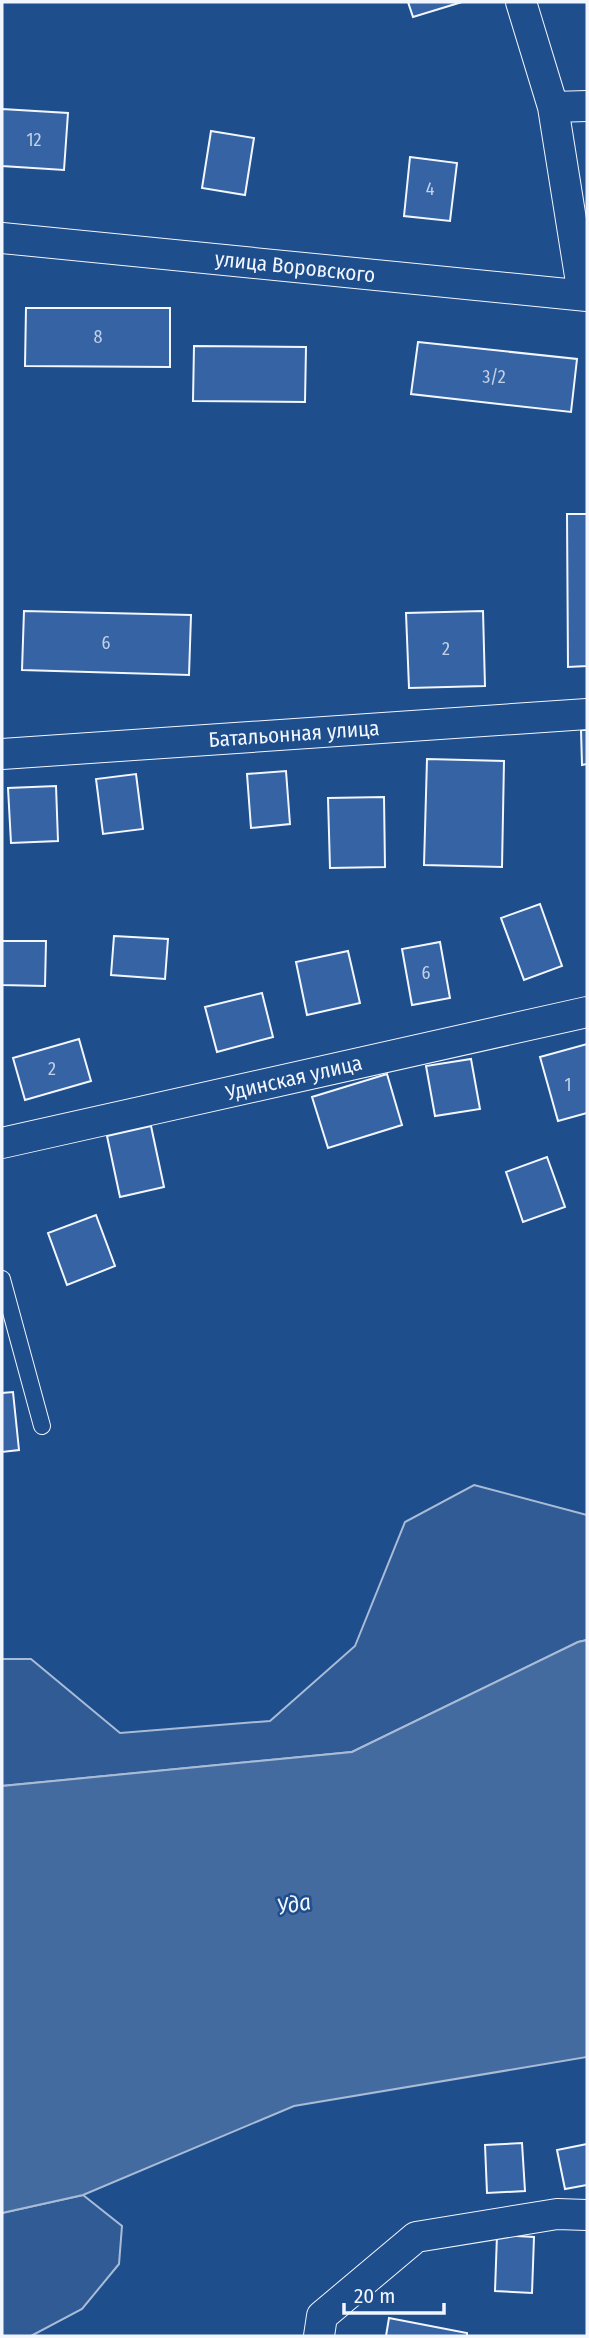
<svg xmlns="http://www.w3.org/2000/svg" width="589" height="2338" font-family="'Fira Sans Condensed',sans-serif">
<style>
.built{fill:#305b95;stroke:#a8bbd7;stroke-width:2}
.water{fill:#446ba0;stroke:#a8bbd7;stroke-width:2}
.building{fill:#3563a3;stroke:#f2f6ff;stroke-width:2}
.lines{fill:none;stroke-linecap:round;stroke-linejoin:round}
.service-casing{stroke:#f2f6ff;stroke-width:18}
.minor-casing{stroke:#f2f6ff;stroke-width:32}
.service{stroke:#1f4e8c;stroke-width:16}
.minor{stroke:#1f4e8c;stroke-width:30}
.labels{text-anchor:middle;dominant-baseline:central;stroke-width:5;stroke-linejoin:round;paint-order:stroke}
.number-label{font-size:18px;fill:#c3d1e8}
.street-label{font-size:21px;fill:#f2f6ff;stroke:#1f4e8c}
.water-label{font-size:23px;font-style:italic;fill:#f2f6ff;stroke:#1f4e8c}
</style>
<rect width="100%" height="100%" fill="#1f4e8c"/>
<path class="built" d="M474,1485L587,1515V1640L578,1642L352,1752L2,1786V1659H31L120,1733L270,1721L355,1646L405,1522Z
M83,2195L122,2226L119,2264L82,2309L31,2336H2V2213Z"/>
<path class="water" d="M587,1640V2057L294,2106L83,2195L2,2213V1786L352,1752L578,1642Z"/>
<path class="building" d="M408,2H462L413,17Z
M2,109L68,113L64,170L2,166Z
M211,131L254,138L245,195L202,188Z
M410,157L457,163L450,221L404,216Z
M26,308H170V367L25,366Z
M418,342L577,359L571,412L411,394Z
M194,346L306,347L305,402L193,401Z
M567,514H587V666L568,667Z
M24,611L191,615L189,675L22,670Z
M483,611L485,686L409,688L406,613Z
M581,730H587V764L582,765Z
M427,759L504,761L502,867L424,865Z
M286,771L290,824L251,828L247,774Z
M136,774L143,829L103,834L96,779Z
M56,786L58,841L11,843L8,788Z
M384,797L385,867L330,868L328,798Z
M540,904L562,966L524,980L501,918Z
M114,936L168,939L165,979L111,975Z
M2,941H46L45,986L2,985Z
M440,942L450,998L412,1005L402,949Z
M348,951L360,1003L307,1015L296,962Z
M262,993L273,1037L217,1052L205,1007Z
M79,1039L91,1081L25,1100L13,1058Z
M587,1044V1113L558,1121L540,1057Z
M471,1059L480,1109L435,1116L426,1066Z
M387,1074L402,1125L328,1148L312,1097Z
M151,1126L164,1187L120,1197L107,1136Z
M547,1157L565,1207L523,1222L506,1172Z
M96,1215L115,1266L67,1285L48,1233Z
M13,1392L19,1450L2,1452V1393Z
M522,2143L525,2191L487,2193L485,2145Z
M587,2144V2185L565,2189L557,2150Z
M497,2235L534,2237L532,2293L495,2291Z
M389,2318L467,2333V2336H386Z"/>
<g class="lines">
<defs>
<path id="service" d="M2,1279L42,1426"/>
<path id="minor" d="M521,2L553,107L583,295
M553,107L587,106
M2,238L587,296
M2,754L587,714
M2,1143L587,1012
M319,2336L322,2316L416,2237L557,2214L587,2215"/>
</defs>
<use href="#service" class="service-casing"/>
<use href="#minor" class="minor-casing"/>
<use href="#service" class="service"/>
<use href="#minor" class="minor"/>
</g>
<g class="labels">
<g class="number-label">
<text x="34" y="140">12</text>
<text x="430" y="189">4</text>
<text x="98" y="337">8</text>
<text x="494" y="377">3/2</text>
<text x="106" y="643">6</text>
<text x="446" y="649">2</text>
<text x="426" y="973">6</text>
<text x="52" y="1069">2</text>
<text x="568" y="1085">1</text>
</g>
<g class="street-label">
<text transform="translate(295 267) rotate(6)">улица Воровского</text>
<text transform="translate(294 734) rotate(-4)">Батальонная улица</text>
<text transform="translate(294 1078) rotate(-13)">Удинская улица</text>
</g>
<g class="water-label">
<text transform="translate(294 1904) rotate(-10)">Уда</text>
</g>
</g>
<rect width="589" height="2338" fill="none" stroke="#f2f6ff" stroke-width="7"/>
<path d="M344 2303v10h100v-10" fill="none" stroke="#f2f6ff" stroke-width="3.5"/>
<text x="354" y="2303" font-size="21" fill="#f2f6ff" stroke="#1f4e8c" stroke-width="5" paint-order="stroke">20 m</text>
</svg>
